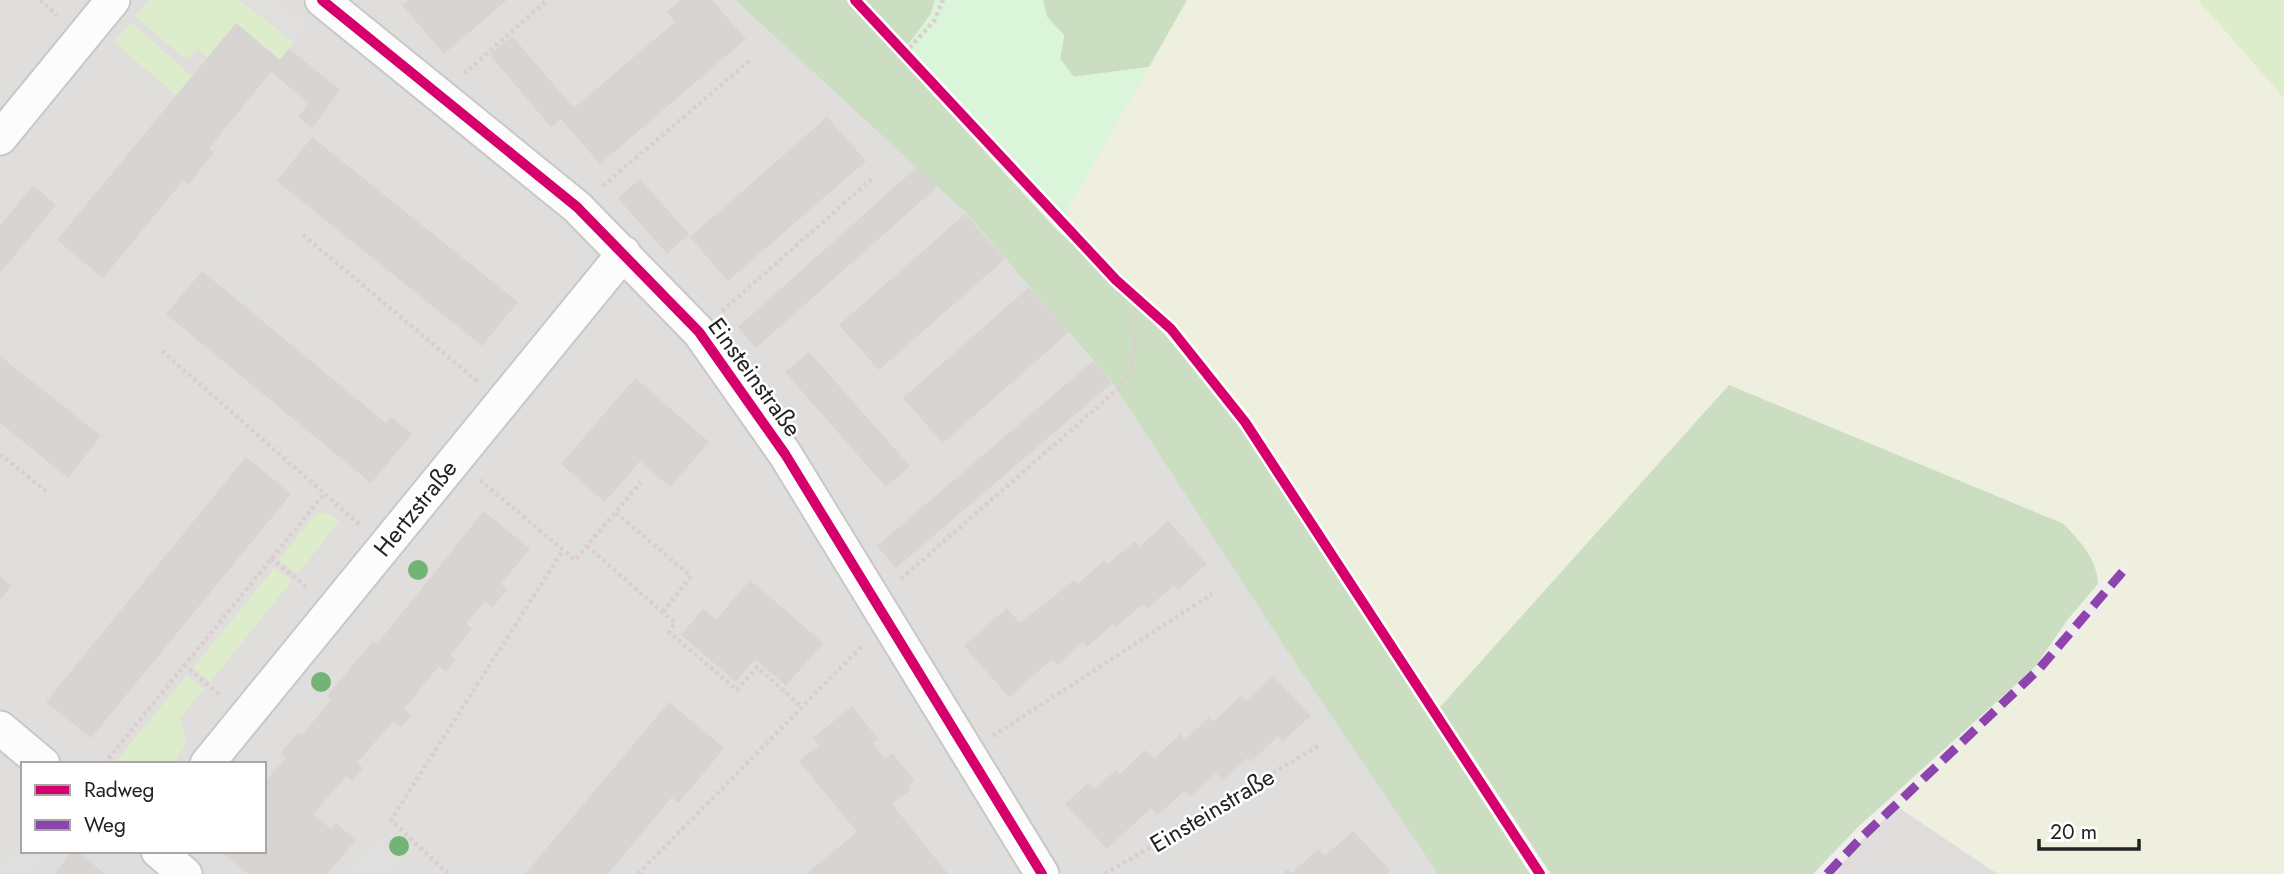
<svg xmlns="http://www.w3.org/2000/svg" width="2284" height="874" font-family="Jost,sans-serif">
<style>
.residential{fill:#dfdedc;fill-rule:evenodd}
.farmland{fill:#efefdf}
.grass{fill:#ddeccb}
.forest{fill:#cbdec1}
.park{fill:#daf5da}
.parking{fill:#e0dfde}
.building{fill:#d7d4d2}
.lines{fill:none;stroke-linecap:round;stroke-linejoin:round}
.street-casing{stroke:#c9c8c7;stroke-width:37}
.path{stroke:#dccecd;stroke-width:4.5;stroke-dasharray:3.5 3.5;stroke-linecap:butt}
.street{stroke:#fdfcfc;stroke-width:33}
.quiet{stroke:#8e44ad;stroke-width:9;stroke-dasharray:18 9;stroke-linecap:butt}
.cycleway-casing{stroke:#fff;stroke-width:15}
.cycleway{stroke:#d6006c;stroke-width:10}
.tree{fill:#73b476}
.labels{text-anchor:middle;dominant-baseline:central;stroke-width:5;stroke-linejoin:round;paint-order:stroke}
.street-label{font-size:24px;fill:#222;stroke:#fff}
</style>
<rect width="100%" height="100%" fill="#f0eeeb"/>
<path class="residential" d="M0,0H735L966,213L1112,382L1287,651L1438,874H0ZM23,764H264V851H23Z
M1898,807L1998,874H1833L1864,838Z"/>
<path class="farmland" d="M1187,0H2198L2284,98V874H1998L1898,807L2040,674L2101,610L2132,571L2126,560L2098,584L2097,572L1729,386L1440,707L1248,415L1171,322L1063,217Z"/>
<path class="grass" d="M149,0H240L294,42L280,60L236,24L208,57L197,49L188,58L179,54L135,16Z
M2198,0H2284V98Z
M131,22L192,76L176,95L114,42Z
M321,512L331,515L339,521L298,574L279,560L314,516Z
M274,568L292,581L210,682L193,668Z
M187,675L204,689L180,718L187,742L174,764H114Z"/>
<path class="forest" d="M735,0H846L1055,228L1115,283L1165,335L1239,423L1530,874H1438L1287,651L1112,382L966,213Z
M865,0H935L931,14L908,45Z
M1043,0H1187L1149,67L1074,77L1060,59L1064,35L1047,17Z
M1729,385L2064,524C2080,542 2097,558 2098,584L2068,619L2035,667L1857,828L1813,874H1551L1440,707Z"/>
<path class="park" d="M935,0H1043L1047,17L1064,35L1060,59L1073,77L1149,67L1063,217L908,45L931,14Z"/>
<path class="parking" d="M240,0H279L309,24L294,42Z
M378,839L400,858L386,874H348Z
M23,841V851H48L29,874H0V868Z"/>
<path class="building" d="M409,0H507L444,54L402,5Z
M680,0H712L746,39L600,164L561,119L551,127L490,55L512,36L574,108L675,22L667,12Z
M236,23L280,60L289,49L340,90L312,128L298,117L309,103L271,72L209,148L214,152L188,185L183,181L103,278L57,240Z
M827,117L866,161L728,281L690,237Z
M312,137L518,302L482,346L277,181Z
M918,166L937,187L756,348L738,327Z
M640,179L689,234L667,254L618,198Z
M33,185L56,205L0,273V226Z
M965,214L1005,259L879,370L839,325Z
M202,271L386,423L391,417L412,434L371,483L166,314Z
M1029,287L1069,332L943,443L903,398Z
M809,352L910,466L886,487L785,372Z
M0,356L101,436L68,478L0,423Z
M1093,361L1112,383L896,568L877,546Z
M635,378L709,442L670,487L640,461L605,502L561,464Z
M246,457L291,494L91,738L46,702Z
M484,511L530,549L501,584L507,589L492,608L485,601L466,623L472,629L450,655L456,660L446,672L439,666L404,709L411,715L401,727L393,721L357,763L363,768L352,781L346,776L313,814L331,829L336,823L356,840L327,874H248L220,851H264V783L286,758L281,753L298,732L302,735L331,700L327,696L373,641L377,644Z
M1168,521L1207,564L1178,590L1174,585L1147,609L1143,604L1116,627L1113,624L1087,647L1083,642L1057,665L1052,659L1009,697L964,646L1007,608L1020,623L1074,580L1078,584L1104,560L1108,564L1135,541L1140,546Z
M0,576L11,586L0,600Z
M750,580L823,643L786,686L755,659L736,682L681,635L703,609L716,620Z
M1273,676L1311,716L1283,741L1278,736L1251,762L1247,758L1223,780L1216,773L1190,797L1184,791L1158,815L1151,808L1107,849L1065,804L1088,783L1094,789L1116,770L1120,774L1145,750L1154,759L1180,734L1185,740L1209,717L1213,722L1241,696L1246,701Z
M669,702L724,748L698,780L678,803L672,797L608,874H525Z
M852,706L878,739L873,743L885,759L892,753L914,780L908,786L911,790L892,804L948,874H806L857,832L799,761L819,745L813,738Z
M1353,831L1390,870L1385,874H1282L1287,869L1291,874L1318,849L1325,856Z
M73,851H77L105,874H54Z"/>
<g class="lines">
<defs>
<path id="street" d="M322,0L577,207L699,332L785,454L1042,874
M0,138L113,0
M0,728L43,764
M207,764L624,253
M158,851L185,874"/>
</defs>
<use href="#street" class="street-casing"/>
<path class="path" d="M40,0L57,15
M905,53L934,21L943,0
M464,74L547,0
M603,186L749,61
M303,235L478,382
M722,311L874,177
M162,351L360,525
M0,454L47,492
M480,480L575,560L641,482
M616,513L691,576L663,612
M587,546L675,623L669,632L737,690L757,667L802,707
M271,558L309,589
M901,579L1118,389L1132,370L1137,299
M184,665L221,696
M993,736L1212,594
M104,764L325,493
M448,874L391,820L563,550
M638,874L863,645
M1105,874L1318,746"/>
<use href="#street" class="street"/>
<path class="quiet" d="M1827,874L1863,836L2039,669L2125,569"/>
<defs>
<path id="cycleway" d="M322,0L577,207L699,332L785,454L1042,874
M855,0L1116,280L1171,329L1245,422L1540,874"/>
</defs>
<use href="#cycleway" class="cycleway-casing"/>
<use href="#cycleway" class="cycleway"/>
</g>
<g class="tree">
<circle cx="418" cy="570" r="10"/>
<circle cx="321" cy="682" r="10"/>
<circle cx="399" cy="846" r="10"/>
</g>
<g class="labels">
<g class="street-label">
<text transform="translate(755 377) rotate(54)">Einsteinstraße</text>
<text transform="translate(415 508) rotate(-51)">Hertzstraße</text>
<text transform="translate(1212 810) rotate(-31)">Einsteinstraße</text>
</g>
</g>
<rect x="21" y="762" width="245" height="91" fill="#ffffff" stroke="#a7a7a7" stroke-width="2"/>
<rect x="35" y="785" width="35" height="10" fill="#d6006c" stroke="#a7a7a7" stroke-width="2"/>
<text x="84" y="797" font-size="21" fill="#222222">Radweg</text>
<rect x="35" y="820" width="35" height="10" fill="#8e44ad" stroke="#a7a7a7" stroke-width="2"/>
<text x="84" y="832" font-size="21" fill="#222222">Weg</text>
<path d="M2039 839v10h100v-10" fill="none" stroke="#222222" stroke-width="3.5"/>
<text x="2050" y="839" font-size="21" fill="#222222" stroke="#ffffff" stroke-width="5" paint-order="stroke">20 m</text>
</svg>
